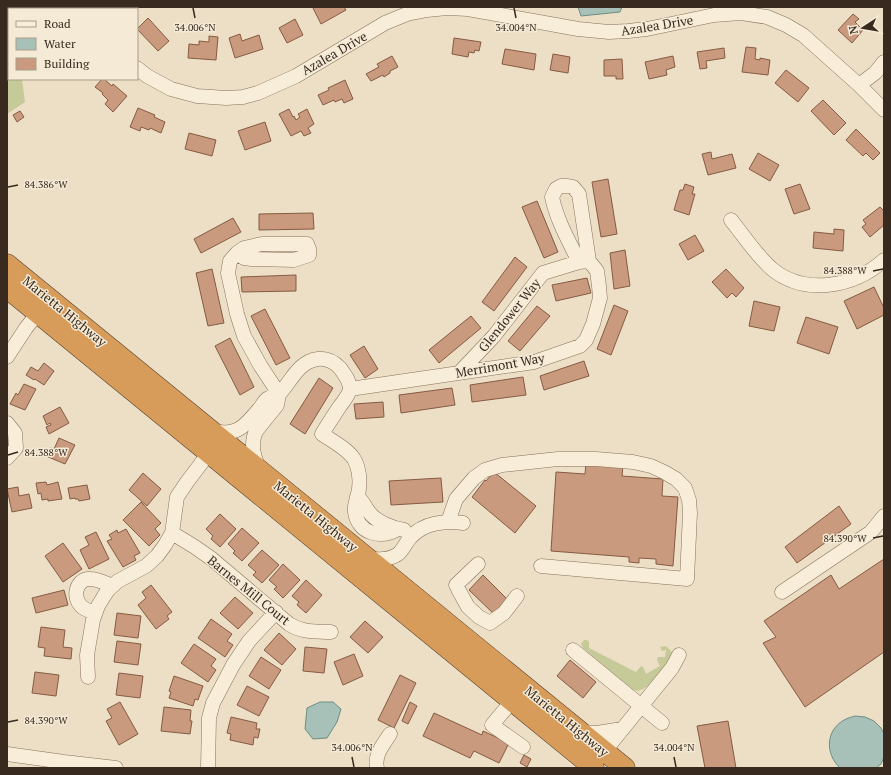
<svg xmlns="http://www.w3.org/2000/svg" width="891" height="775" font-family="'PT Serif',serif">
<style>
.green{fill:#c6ca99}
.water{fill:#a7c0b8;stroke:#6e8e85}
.building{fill:#c99a7d;stroke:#855b43}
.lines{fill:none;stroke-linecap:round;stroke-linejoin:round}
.minor-casing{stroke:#87715c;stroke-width:15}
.highway-casing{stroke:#554030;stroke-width:21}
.minor{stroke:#f7edd8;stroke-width:14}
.highway{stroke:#d89c5a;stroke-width:20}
.ticks{fill:none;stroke:#382a1f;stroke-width:1.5}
.labels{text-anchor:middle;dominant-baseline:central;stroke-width:3;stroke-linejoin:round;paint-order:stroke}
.street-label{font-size:13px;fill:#382a1f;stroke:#f4ead5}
.ticks-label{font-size:10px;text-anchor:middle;fill:#382a1f;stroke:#f4ead5;stroke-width:3;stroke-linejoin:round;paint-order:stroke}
</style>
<rect width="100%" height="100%" fill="#ecdfc5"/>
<path class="green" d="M7,8L10,9H9V79H22L25,102L7,114Z
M584,640H587L589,642V648L636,672L641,666L643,667L646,674L660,666L657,660L658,657H665L666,650L662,651L660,647L666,646L672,652C672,654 672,656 671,658C669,664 647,689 641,690C636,692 631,689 627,686L583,648L581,644Z"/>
<path class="water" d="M578,7H622L620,12L581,16Z
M320,702H333L341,709L337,722L327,738L313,739L305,729L307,708Z
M855,716L865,717L874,721L881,728L884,734V757L881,764L876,768H840C825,754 825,729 846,719C848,718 852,717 855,716Z"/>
<path class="building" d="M314,7H344L346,10L321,24L313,8Z
M853,14L859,19L855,22L863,30L852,43L838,30Z
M148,18L169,41L158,51L137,29Z
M295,19L303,35L287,43L279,28Z
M240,34L242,41L259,35L263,49L235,58L229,38Z
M209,36L218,37L216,60L188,58L189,44L199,45V41L209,42Z
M454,38L481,42L479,51L475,50L474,53L469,52L468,57L452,54Z
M746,47L756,48L755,59L760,60V58L770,60L768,75L742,72Z
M724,48L725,58L706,61L707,68L700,69L697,52Z
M505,49L536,54L534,70L502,64Z
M553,54L570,57L568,73L550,70Z
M392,56L398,67L390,71V73L384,77L383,75L371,81L366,74L379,67L377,64Z
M673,56L675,67L666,70L667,75L649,79L645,62Z
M622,59L623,79H616V76H604V60Z
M786,70L809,88L798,102L775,83Z
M102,79H104L112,86L113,84L127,96L113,112L105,104L108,100L102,94L103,93L95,87Z
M345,80L353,99L344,103L342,99L335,102L334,100L323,105L318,95L329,90L328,88Z
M823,100L846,123L834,135L811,111Z
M138,108L155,115L154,117L165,122L161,133L150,128L149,130L141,127L140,131L130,127Z
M289,109L293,117L294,116L296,120L300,117L298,114L307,109L314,124L308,128L311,133L304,136L301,131L291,136L279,114Z
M20,111L24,117L17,122L13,115Z
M265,122L271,141L245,150L238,131Z
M856,129L880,153L873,160L866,153L863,156L846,140Z
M189,133L216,140L212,156L185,149Z
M711,152L712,159L732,154L736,168L708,175L702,154Z
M758,153L779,165L770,181L749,169Z
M608,179L617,234L601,237L592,182Z
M685,184L694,187L692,194H695L689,215L674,210L680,190H683Z
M800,184L810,209L794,214L785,189Z
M537,201L558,252L544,258L522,207Z
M880,207L884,211V225L870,237L862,227L866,224L863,220Z
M313,213L314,229L259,230V214Z
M233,218L241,232L201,253L194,239Z
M834,229L844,230L843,251L813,248L814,232L834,234Z
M695,235L704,251L688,260L679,244Z
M625,250L630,286L614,289L610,253Z
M515,257L527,267L494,311L482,302Z
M212,269L224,323L208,326L196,273Z
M726,269L744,288L736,297L732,293L727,298L712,282Z
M296,275V291L242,292L241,277Z
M587,278L591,293L556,301L552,285Z
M874,287L884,308V315L857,329L844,301Z
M754,301L780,307L774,331L749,326Z
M614,305L628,311L611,355L597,349Z
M537,306L550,316L520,351L508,341Z
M265,309L290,358L276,365L251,316Z
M471,316L481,328L439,363L429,350Z
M806,317L838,327L829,354L797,343Z
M230,338L254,387L240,395L215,346Z
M364,346L378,369L365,378L350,355Z
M584,361L589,376L544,390L540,376Z
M44,363L54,371L44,385L35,379L34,380L26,375L31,367L38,371Z
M523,377L526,395L472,402L470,385Z
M319,378L333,388L305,434L290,424Z
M24,384L36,389L25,410L10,404L16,393L18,395Z
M452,388L455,405L401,413L399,395Z
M383,402L384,417L356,419L354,404Z
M60,407L69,423L49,434L46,427L51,425L50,423L47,425L43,416Z
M59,438L75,445L65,464L46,456L50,448L54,449Z
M586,463L623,466L622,476L663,479L662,496L678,497L673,566L656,564V559L639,558V563L629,562V557L551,551L556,472L585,474Z
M494,472L536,506L515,533L472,497L485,480L486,481Z
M143,473L161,489L147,506L129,490Z
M441,478L443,502L391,505L389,481Z
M46,482L47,485L58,482L62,499L48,501V499L42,500L41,493L38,494L36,483Z
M87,485L90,499L79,501L78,499H75V498L70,499L68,488Z
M18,487L19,496L29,494L32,508L12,512L7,489Z
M141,502L161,523L155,529L160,535L149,546L123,520Z
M839,506L851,524L797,563L785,547Z
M220,514L236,529L220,547L211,539L213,536L206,529Z
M242,528L259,543L242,561L233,553L235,551L228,544Z
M126,529L140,553L134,556L136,560L123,567L107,541L112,539L109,535L117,530L118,533Z
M96,532L109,559L89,569L80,550L89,545L85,537Z
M63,543L82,569L63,582L45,556Z
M262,550L279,565L262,583L253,575L256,572L248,565Z
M884,559V652L805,707L763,643L776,637L764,621L831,575L839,589Z
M283,564L300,580L283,598L274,589L277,587L269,580Z
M483,575L510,602L497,617L469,590Z
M306,580L322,595L306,613L297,605L299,602L292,596Z
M151,585L172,612L167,616L169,619L156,629L138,605L146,598L142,592Z
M64,590L68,605L36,613L32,598Z
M235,597L253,613L238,629L220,613Z
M117,613L141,616L138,638L114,635Z
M211,619L232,634L227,641L233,645L225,657L198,638Z
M365,621L383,637L368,653L350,637Z
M41,627L65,630L63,647L72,648L71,659L44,656L45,648L38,647Z
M279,633L296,649L282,665L264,650Z
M117,641L141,644L138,665L114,662Z
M194,644L216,659L211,666L216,670L208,682L181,663Z
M305,647L327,649L324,673L303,671Z
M354,654L363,676L343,685L334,662Z
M261,657L281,670L269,689L249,676Z
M570,660L596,682L583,698L557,676Z
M35,672L59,675L56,696L32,693Z
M119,673L143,676L140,698L116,695Z
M400,675L416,683L394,728L378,720Z
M174,676L203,686L198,700L195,699L193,706L169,698L171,692L169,691Z
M247,686L269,697L259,716L237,705Z
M120,702L138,734L119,745L106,721L112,718L107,709Z
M410,702L417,706L408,724L402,721Z
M164,707L191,710L190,721H192L190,734L161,731Z
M434,713L482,735L483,731L509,743L499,763L474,751L470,758L423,736Z
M231,717L257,723L256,729H260L258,738L254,737L253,745L230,740L231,734L227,733Z
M728,721L736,768H705L697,726Z
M524,755L531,759L527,767L520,763Z"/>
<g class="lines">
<defs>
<path id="minor" d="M95,7L96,9
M137,68L147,76L171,89L197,96L226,98L243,97L258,93L296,76L385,23L407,14L427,10L447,8L468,9L578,29L609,32L628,31L647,29L714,15L741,13L767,17L786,25L803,35L859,85L884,110
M859,85L875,73L884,62
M731,220C744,236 756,255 772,269C805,296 854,287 884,260
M237,253L244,258L252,259L294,260L309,255V249L307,244H262L244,248L237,253L230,261L228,273L237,314L244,336L260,365L279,394
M7,357L26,328L38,313
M459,373L494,336L543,273L579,262L588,261
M350,389L534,362L580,346L586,340L593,324L600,298L599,286L597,271L589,261L579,194L573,187L568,186H561L556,189L552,197C557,221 569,241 579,262
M7,423L15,433L16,448L7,458
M211,430C236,438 245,426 260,408C262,406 264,401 267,399C271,396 277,396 281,392C292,379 300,361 318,359C327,358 334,362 340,368C344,374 351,382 350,390C348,395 344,401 340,406C334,415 328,424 322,434C332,441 350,450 355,461C360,471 361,487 357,497C356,503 354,506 355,512C358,534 381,539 398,529
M259,469C254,457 250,444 256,431L277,405L279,394
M358,497C363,501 365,507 369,512C376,522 393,528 404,530
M448,522L456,499L474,478L485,470L502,465L558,459H596L633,462L651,466L664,472L676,479L685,488L689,500L690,513L687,579L541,566
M172,533L195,547L212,559L289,624C303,633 315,631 331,632
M368,558C376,560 390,560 398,554C403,550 406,542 411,537C423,523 446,520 463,523
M456,585L478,564
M458,589L468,607L479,617L490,623L504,613L517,596
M782,592L871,532L884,516
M95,613C90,611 85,610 81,606C73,598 75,581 88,579C97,578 105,583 112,586
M573,650L662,723
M88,677L87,655L93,620L98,606L104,596L108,590L118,581L146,566L157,556L165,545L172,533L177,497L187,482L209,453
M512,701L492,725L523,747
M581,732L597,733L622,729
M7,754L64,762L116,768
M599,758L672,668L679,655
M208,768L209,718L213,703L233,665L249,641L276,612
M377,768C374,755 383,745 390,734"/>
<path id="highway" d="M7,264L625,768
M7,288L594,768"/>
</defs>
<use href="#minor" class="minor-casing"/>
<use href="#highway" class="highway-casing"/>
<use href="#minor" class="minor"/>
<use href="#highway" class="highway"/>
</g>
<path class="ticks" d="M193,8L195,18M514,8L516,18M8,187L18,185M873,271L883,269M8,455L18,452M873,538L883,536M8,722L18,720M352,757L354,767M674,757L676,767"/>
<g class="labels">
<g class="street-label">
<text transform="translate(657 25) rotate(-9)">Azalea Drive</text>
<text transform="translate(334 53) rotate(-30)">Azalea Drive</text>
<text transform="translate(65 311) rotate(39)">Marietta Highway</text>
<text transform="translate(509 315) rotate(-51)">Glendower Way</text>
<text transform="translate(500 365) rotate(-10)">Merrimont Way</text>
<text transform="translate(316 516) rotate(39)">Marietta Highway</text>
<text transform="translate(249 590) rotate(39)">Barnes Mill Court</text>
<text transform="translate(567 721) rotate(39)">Marietta Highway</text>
</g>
</g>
<g class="ticks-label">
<text x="195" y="31">34.006°N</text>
<text x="516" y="31">34.004°N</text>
<text x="46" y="188">84.386°W</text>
<text x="845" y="274">84.388°W</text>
<text x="46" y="456">84.388°W</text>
<text x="845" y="542">84.390°W</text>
<text x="46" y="724">84.390°W</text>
<text x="352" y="751">34.006°N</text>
<text x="674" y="751">34.004°N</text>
</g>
<rect width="891" height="775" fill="none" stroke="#382a1f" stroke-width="16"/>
<rect x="8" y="8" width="130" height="72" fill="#f4ead5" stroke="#a99d8c"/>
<rect x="16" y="21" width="20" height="6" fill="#f7edd8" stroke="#a99d8c"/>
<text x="44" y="28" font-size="12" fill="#382a1f">Road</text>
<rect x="16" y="38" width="20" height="12" fill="#a7c0b8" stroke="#a99d8c"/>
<text x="44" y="48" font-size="12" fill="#382a1f">Water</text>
<rect x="16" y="58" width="20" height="12" fill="#c99a7d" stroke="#a99d8c"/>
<text x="44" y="68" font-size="12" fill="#382a1f">Building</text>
<g transform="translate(863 28) rotate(258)" stroke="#f4ead5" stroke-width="3" paint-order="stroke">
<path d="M0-3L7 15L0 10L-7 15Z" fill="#382a1f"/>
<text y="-6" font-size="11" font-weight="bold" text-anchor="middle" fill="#382a1f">N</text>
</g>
</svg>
